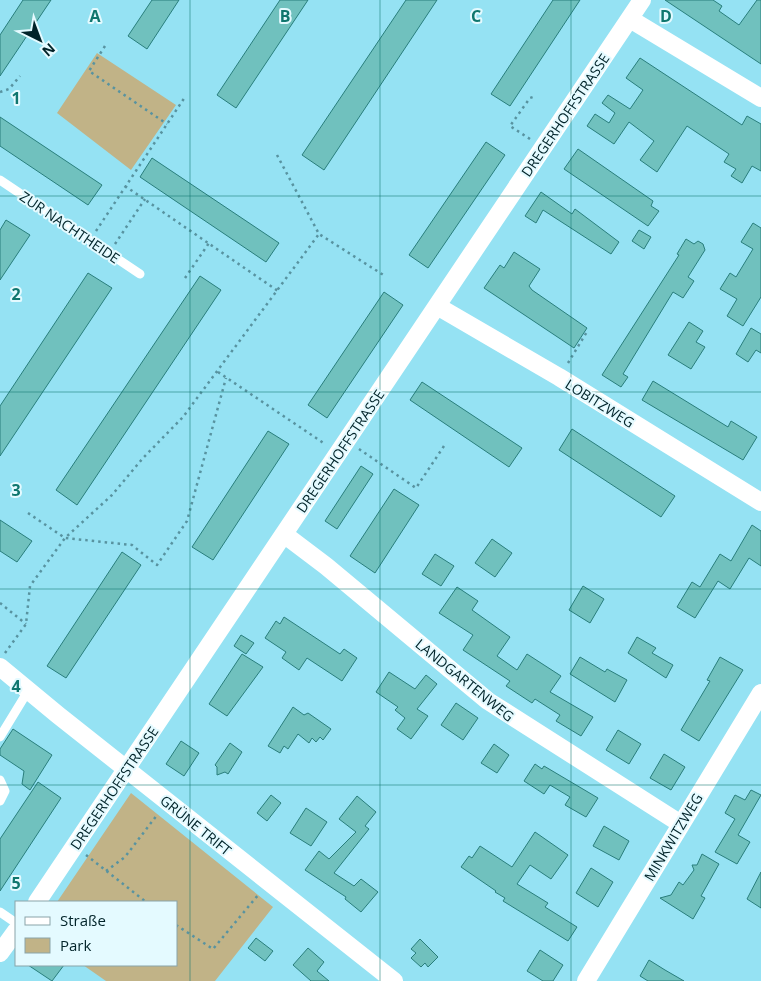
<svg xmlns="http://www.w3.org/2000/svg" width="761" height="981" font-family="'Open Sans',sans-serif">
<style>
.green{fill:#c1b387}
.building{fill:#70c1be;stroke:#297e7c}
.lines{fill:none;stroke-linecap:round;stroke-linejoin:round}
.path{stroke:#5893a0;stroke-width:2.5;stroke-dasharray:2.5 4;stroke-linecap:butt}
.service{stroke:#fff;stroke-width:9}
.minor{stroke:#fff;stroke-width:18}
.grid{fill:none;stroke:#0f766e;stroke-width:1;stroke-opacity:0.55}
.labels{text-anchor:middle;dominant-baseline:central;stroke-width:4;stroke-linejoin:round;paint-order:stroke}
.street-label{font-size:14px;fill:#012329;stroke:#e4faff}
.grid-label{font-size:16px;text-anchor:middle;font-weight:bold;fill:#0f766e;stroke:#e4faff;stroke-width:4;stroke-linejoin:round;paint-order:stroke}
</style>
<rect width="100%" height="100%" fill="#95e2f3"/>
<path class="green" d="M97,53L176,105L131,170L57,113Z
M131,793L273,907L215,981H106L83,965H176V902H57Z"/>
<path class="building" d="M23,0H51L0,76V35Z
M152,0H179L147,49L128,36Z
M280,0H308L236,108L217,95Z
M406,0H437L324,170L302,155Z
M553,0H580L510,106L491,94Z
M665,0H713L722,6L719,11L739,25L757,0H761V64Z
M640,58L742,125L747,116L761,124V171L752,166L742,183L731,176L736,169L724,162L729,154L687,126L657,172L640,160L654,141L629,122L614,144L587,126L595,114L609,123L615,113L602,103L608,95L630,109L643,90L626,78Z
M0,117L102,185L88,205L0,146Z
M486,142L505,155L428,268L409,255Z
M578,149L653,201L651,206L659,211L648,226L564,169Z
M152,158L279,243L266,262L140,177Z
M541,192L572,214L575,209L619,242L611,254L543,210L536,223L525,216Z
M6,220L30,235L0,280V230Z
M753,223L761,228V297L743,326L727,316L737,299L720,289L730,273L736,277L753,249L741,242Z
M639,230L651,237L644,249L632,241Z
M686,239L694,244L698,241L703,244L705,250L688,277L694,281L683,298L673,292L623,374L628,377L621,387L602,375L679,255L677,254Z
M514,252L540,269L529,286L532,290L587,328L574,348L484,288L500,265L504,268Z
M88,273L112,288L0,456V406Z
M200,276L221,290L77,505L56,490Z
M384,292L403,305L327,418L308,405Z
M689,322L703,331L696,342L705,347L691,369L668,355Z
M751,328L761,334V353L756,350L748,362L736,354Z
M653,381L728,427L731,421L757,437L743,460L642,400Z
M422,382L522,448L509,467L410,400Z
M572,429L675,496L661,517L559,450Z
M268,431L289,444L213,560L192,547Z
M361,466L373,474L337,529L325,521Z
M394,489L419,505L375,573L350,556Z
M0,520L32,541L17,562L0,551Z
M752,525L761,531V566L749,558L730,589L718,581L695,618L677,607L692,582L700,587L720,554L731,561Z
M492,539L512,553L495,577L475,563Z
M122,552L141,565L66,678L47,666Z
M435,554L454,566L441,586L422,574Z
M583,586L604,599L590,623L569,610Z
M457,587L478,601L472,610L510,637L497,656L517,670L527,654L561,676L550,692L593,717L581,736L556,721L560,715L535,699L532,703L506,686L510,681L463,650L473,635L439,613Z
M284,617L340,654L344,649L357,658L342,681L307,658L299,670L282,658L286,652L265,638L276,621L280,624Z
M241,635L254,643L246,654L234,646Z
M637,637L656,648L652,653L673,665L666,678L628,653Z
M242,654L263,667L227,716L209,704Z
M580,657L605,672L607,669L627,680L615,702L570,674Z
M720,657L743,670L699,741L681,730L710,681L707,680Z
M389,672L415,689L426,675L437,684L417,709L428,716L411,739L397,729L405,718L395,710L398,707L376,692Z
M456,703L478,718L463,740L441,725Z
M293,707L304,715L308,713L331,729L323,740L320,737L316,742L312,738L309,743L298,734L288,749L284,746L280,753L268,746Z
M13,729L52,755L30,790L22,784L24,771L0,755V749Z
M618,730L641,744L629,764L606,750Z
M181,741L199,753L184,776L166,764Z
M230,743L242,752L228,774L225,772L217,775V767L215,765Z
M494,744L509,755L497,773L481,763Z
M664,754L685,767L671,790L650,778Z
M535,764L542,769L544,766L598,798L586,817L565,805L570,797L550,785L544,794L524,781Z
M38,782L61,798L0,891V839Z
M751,790L761,795L738,835L750,842L737,864L715,852L735,819L725,813L735,795L745,800Z
M271,795L281,803L267,821L257,813Z
M357,796L376,812L365,826L369,829L334,873L354,886L361,879L378,892L361,912L345,899L346,897L305,870L319,851L329,859L356,832L339,819Z
M306,808L327,822L311,846L290,833Z
M604,826L629,841L619,860L593,846Z
M535,832L568,855L551,879L530,865L517,884L548,903L545,907L577,927L568,941L503,901L505,898L495,892L496,891L461,867L469,856L472,858L480,846L512,867Z
M702,854L719,864L701,896L705,898L693,919L660,898L671,895L679,882L683,885L694,870L692,865H697Z
M591,868L613,882L598,907L576,893Z
M761,872V908L747,899Z
M256,938L273,951L265,961L248,948Z
M420,939L438,957L428,967L425,963L421,967L411,958L416,953L411,949Z
M308,948L324,962L317,971L329,981H311L293,965Z
M540,950L563,965L553,981H543L527,971Z
M649,960L665,970L684,981H648L640,976Z
M28,965H64L52,981Z"/>
<g class="lines">
<path class="path" d="M105,46L89,71L167,124
M0,92L9,89L20,76
M530,139L510,126L530,98L533,97
M277,155L319,234L385,276
M125,186L278,291
M96,231L185,97
M115,244L145,199
M185,278L209,243
M568,363L588,330
M218,372L325,444
M359,449L416,488L446,443
M28,513L65,538L132,545L157,565L187,521L226,378
M0,603L26,624
M5,653L26,624L30,586L65,538L112,495L143,458L183,417L319,234
M86,855L146,902
M106,871L125,857L157,815
M176,925L213,949L259,894"/>
<path class="service" d="M0,180L140,274
M0,737L28,691
M0,780L5,791L0,801
M0,912L16,923"/>
<path class="minor" d="M630,19L761,98
M437,306L559,377L761,502
M285,535L326,566L488,701L681,824
M0,667L58,715L394,981
M37,902L642,0
M0,953L16,931
M586,981L761,693"/>
</g>
<path class="grid" d="M190,0V981M380,0V981M571,0V981M0,196H761M0,392H761M0,589H761M0,785H761"/>
<g class="labels">
<g class="street-label">
<text transform="translate(565 115) rotate(-56)">DREGERHOFFSTRASSE</text>
<text transform="translate(70 227) rotate(34)">ZUR NACHTHEIDE</text>
<text transform="translate(600 403) rotate(32)">LOBITZWEG</text>
<text transform="translate(340 451) rotate(-56)">DREGERHOFFSTRASSE</text>
<text transform="translate(465 680) rotate(39)">LANDGARTENWEG</text>
<text transform="translate(114 788) rotate(-56)">DREGERHOFFSTRASSE</text>
<text transform="translate(196 825) rotate(39)">GRÜNE TRIFT</text>
<text transform="translate(673 837) rotate(-59)">MINKWITZWEG</text>
</g>
</g>
<g class="grid-label">
<text x="95" y="22">A</text>
<text x="285" y="22">B</text>
<text x="476" y="22">C</text>
<text x="666" y="22">D</text>
<text x="16" y="104">1</text>
<text x="16" y="300">2</text>
<text x="16" y="496">3</text>
<text x="16" y="692">4</text>
<text x="16" y="889">5</text>
</g>
<rect x="15" y="901" width="162" height="65" fill="#e4faff" stroke="#89a4a9"/>
<rect x="25" y="917" width="25" height="8" fill="#ffffff" stroke="#89a4a9"/>
<text x="60" y="926" font-size="15" fill="#012329">Straße</text>
<rect x="25" y="938" width="25" height="15" fill="#c1b387" stroke="#89a4a9"/>
<text x="60" y="951" font-size="15" fill="#012329">Park</text>
<g transform="translate(40 40) rotate(138)" stroke="#e4faff" stroke-width="4" paint-order="stroke">
<path d="M0-4L9 19L0 12L-9 19Z" fill="#012329"/>
<text y="-8" font-size="14" font-weight="bold" text-anchor="middle" fill="#012329">N</text>
</g>
</svg>
